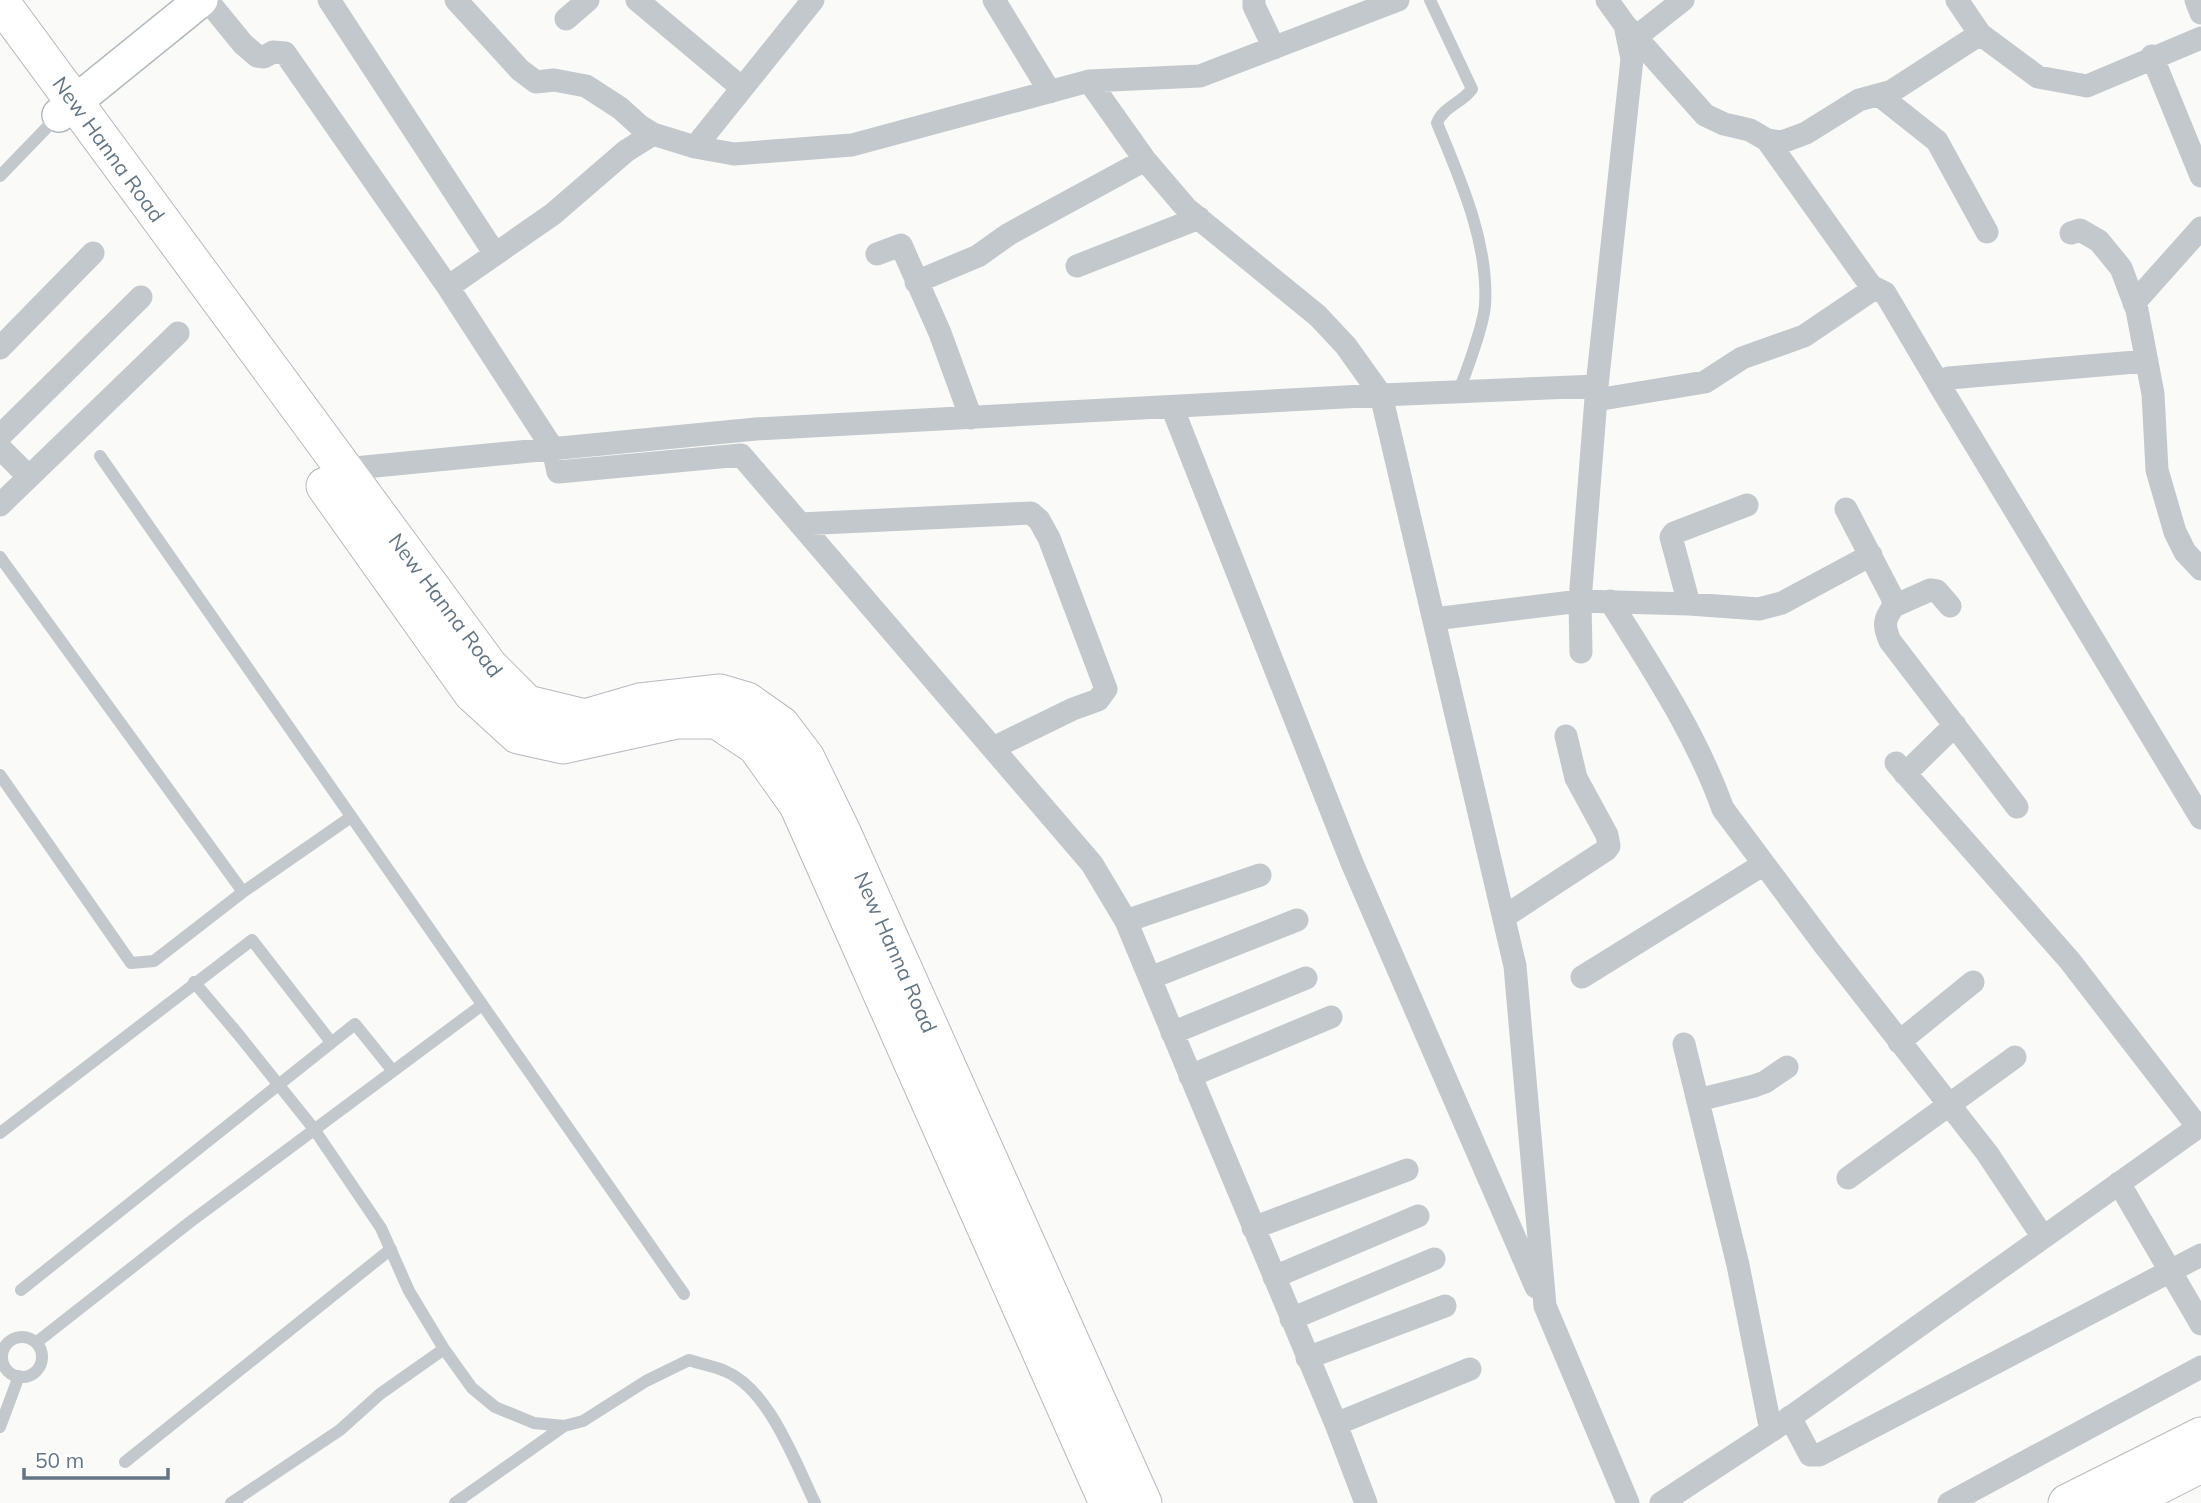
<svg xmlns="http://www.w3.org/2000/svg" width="2201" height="1503" font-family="Mulish,sans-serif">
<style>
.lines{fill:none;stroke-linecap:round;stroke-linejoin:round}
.secondary-casing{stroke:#b3babf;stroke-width:36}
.primary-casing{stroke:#b5babe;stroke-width:39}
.lane{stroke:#c3c8cc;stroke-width:12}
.street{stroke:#c3c8cc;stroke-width:23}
.secondary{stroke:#fff;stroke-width:33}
.primary{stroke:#fff;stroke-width:37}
.labels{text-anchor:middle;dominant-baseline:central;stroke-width:7;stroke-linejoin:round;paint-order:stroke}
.street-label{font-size:21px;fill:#657683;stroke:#fff}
</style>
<rect width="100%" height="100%" fill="#fafaf8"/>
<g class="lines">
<defs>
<path id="secondary" d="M59,115L201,0"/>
<path id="primary" d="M0,1L489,666L527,704L585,718L640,702L720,693L747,701L781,725L806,758L842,832L1143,1503
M325,486L472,693L518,735L563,745L677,720H717L756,746L798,805L1108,1503
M2067,1503L2201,1436
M2124,1503L2201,1464"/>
</defs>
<use href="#secondary" class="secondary-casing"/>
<use href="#primary" class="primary-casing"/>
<path class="lane" d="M1430,0L1472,89C1462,103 1443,107 1437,123C1460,179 1489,243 1485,305C1484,323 1466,374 1458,392
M0,176L58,116
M100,456L684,1294
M0,557L243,892
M0,775L131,963L154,961L243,892L351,817
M194,982L238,1034L314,1129L381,1228L409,1291L444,1349L472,1388L495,1407L534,1423L564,1426L583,1421L646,1381L689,1360C700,1364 714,1366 725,1371C769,1389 795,1462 815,1503
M0,1133L252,940L331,1042
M21,1290L355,1024L392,1070
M2 1357a20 20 0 1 1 40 0a20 20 0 1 1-40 0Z
M37,1342L190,1222L482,1005
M0,1427L19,1376
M125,1462L391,1249
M231,1503L340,1430L380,1394L444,1349
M455,1503L564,1426"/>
<path class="street" d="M207,0L243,44L257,56L264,57L273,52L285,53L448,287L553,449L558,472L741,455L1092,864L1126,921L1336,1424L1366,1503
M329,0L495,254
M456,0L520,70L536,82L554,80L586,86L620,108L640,126L653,134L695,147L734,154L852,145L1089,81L1200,76L1398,0
M637,0L742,88
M994,0L1050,92
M1254,0V6L1274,48
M1957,0L1980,34L2038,77L2087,86L2201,38
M2196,0L2201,13
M566,19L588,0
M1625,25L1705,115L1724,124L1750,130L1767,140L1782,142L1806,133L1859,100L1892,91L1980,34
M1636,37L1683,0
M2152,56L2201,176
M1089,81L1145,160L1187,209L1318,316L1346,346L1381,395L1597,386
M1879,95L1937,141L1987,232
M1767,140L1871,286L1885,293L1940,386
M695,147L813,0
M2071,233L2080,230L2099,241L2121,268L2137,310L2153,394L2157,470L2175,532L2185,552L2201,569
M877,254L901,245L940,333L971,418
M1077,266L1199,218
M916,282L978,256L1009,234L1145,160
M448,287L553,214L626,151L653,134
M2134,303L2201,228
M0,348L93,253
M2147,361L1949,378L1943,380L1940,386L2201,818
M1596,400L1705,382L1742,358L1804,336L1875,288
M1172,407L1352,863L1536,1287
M0,436L141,297
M0,448L28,476
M334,470L756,429L1381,395L1515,966L1545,1306L1628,1503
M0,505L178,333
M1846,509L1892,597L1894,606C1884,619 1883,625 1890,641L2017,807
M800,524L1031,513L1039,520L1049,538L1106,689L1098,700L1073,709L993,748
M1610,601C1652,668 1696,734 1723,809L1826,947L1987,1153L2043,1237
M1689,604L1671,537L1674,533L1747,505
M1894,606L1930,590L1937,591L1950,606
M1434,619L1580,601L1689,604L1759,609L1782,603L1871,555
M1581,652L1580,601L1597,386L1632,59L1625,25L1607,0
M1896,763L2070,961L2198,1127
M1905,774L1955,725
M1504,917L1606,850L1609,846L1607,835L1576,778L1566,736
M1126,921L1260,875
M1582,977L1764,864
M1150,978L1297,920
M1172,1033L1306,978
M1899,1042L1973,982
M1684,1044L1738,1265L1771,1431
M1190,1076L1331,1017
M1698,1100L1754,1086L1765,1082L1787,1067
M1848,1178L2015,1057
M2119,1183L2201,1324
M1253,1228L1407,1170
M1274,1277L1418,1216
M1291,1319L1434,1259
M1307,1358L1445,1306
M1790,1417L1810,1455H1819L2201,1255
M1336,1424L1470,1369
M1661,1503L1771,1431L2201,1125
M1949,1503L2201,1367"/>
<use href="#secondary" class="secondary"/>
<use href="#primary" class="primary"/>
</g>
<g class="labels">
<g class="street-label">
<text transform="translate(109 149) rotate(54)">New Hanna Road</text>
<text transform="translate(446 605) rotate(53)">New Hanna Road</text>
<text transform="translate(896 952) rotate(66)">New Hanna Road</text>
</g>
</g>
<path d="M24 1468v10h144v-10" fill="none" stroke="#657683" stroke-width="3.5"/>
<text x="35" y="1468" font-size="21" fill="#657683" stroke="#ffffff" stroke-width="5" paint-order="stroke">50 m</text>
</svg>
